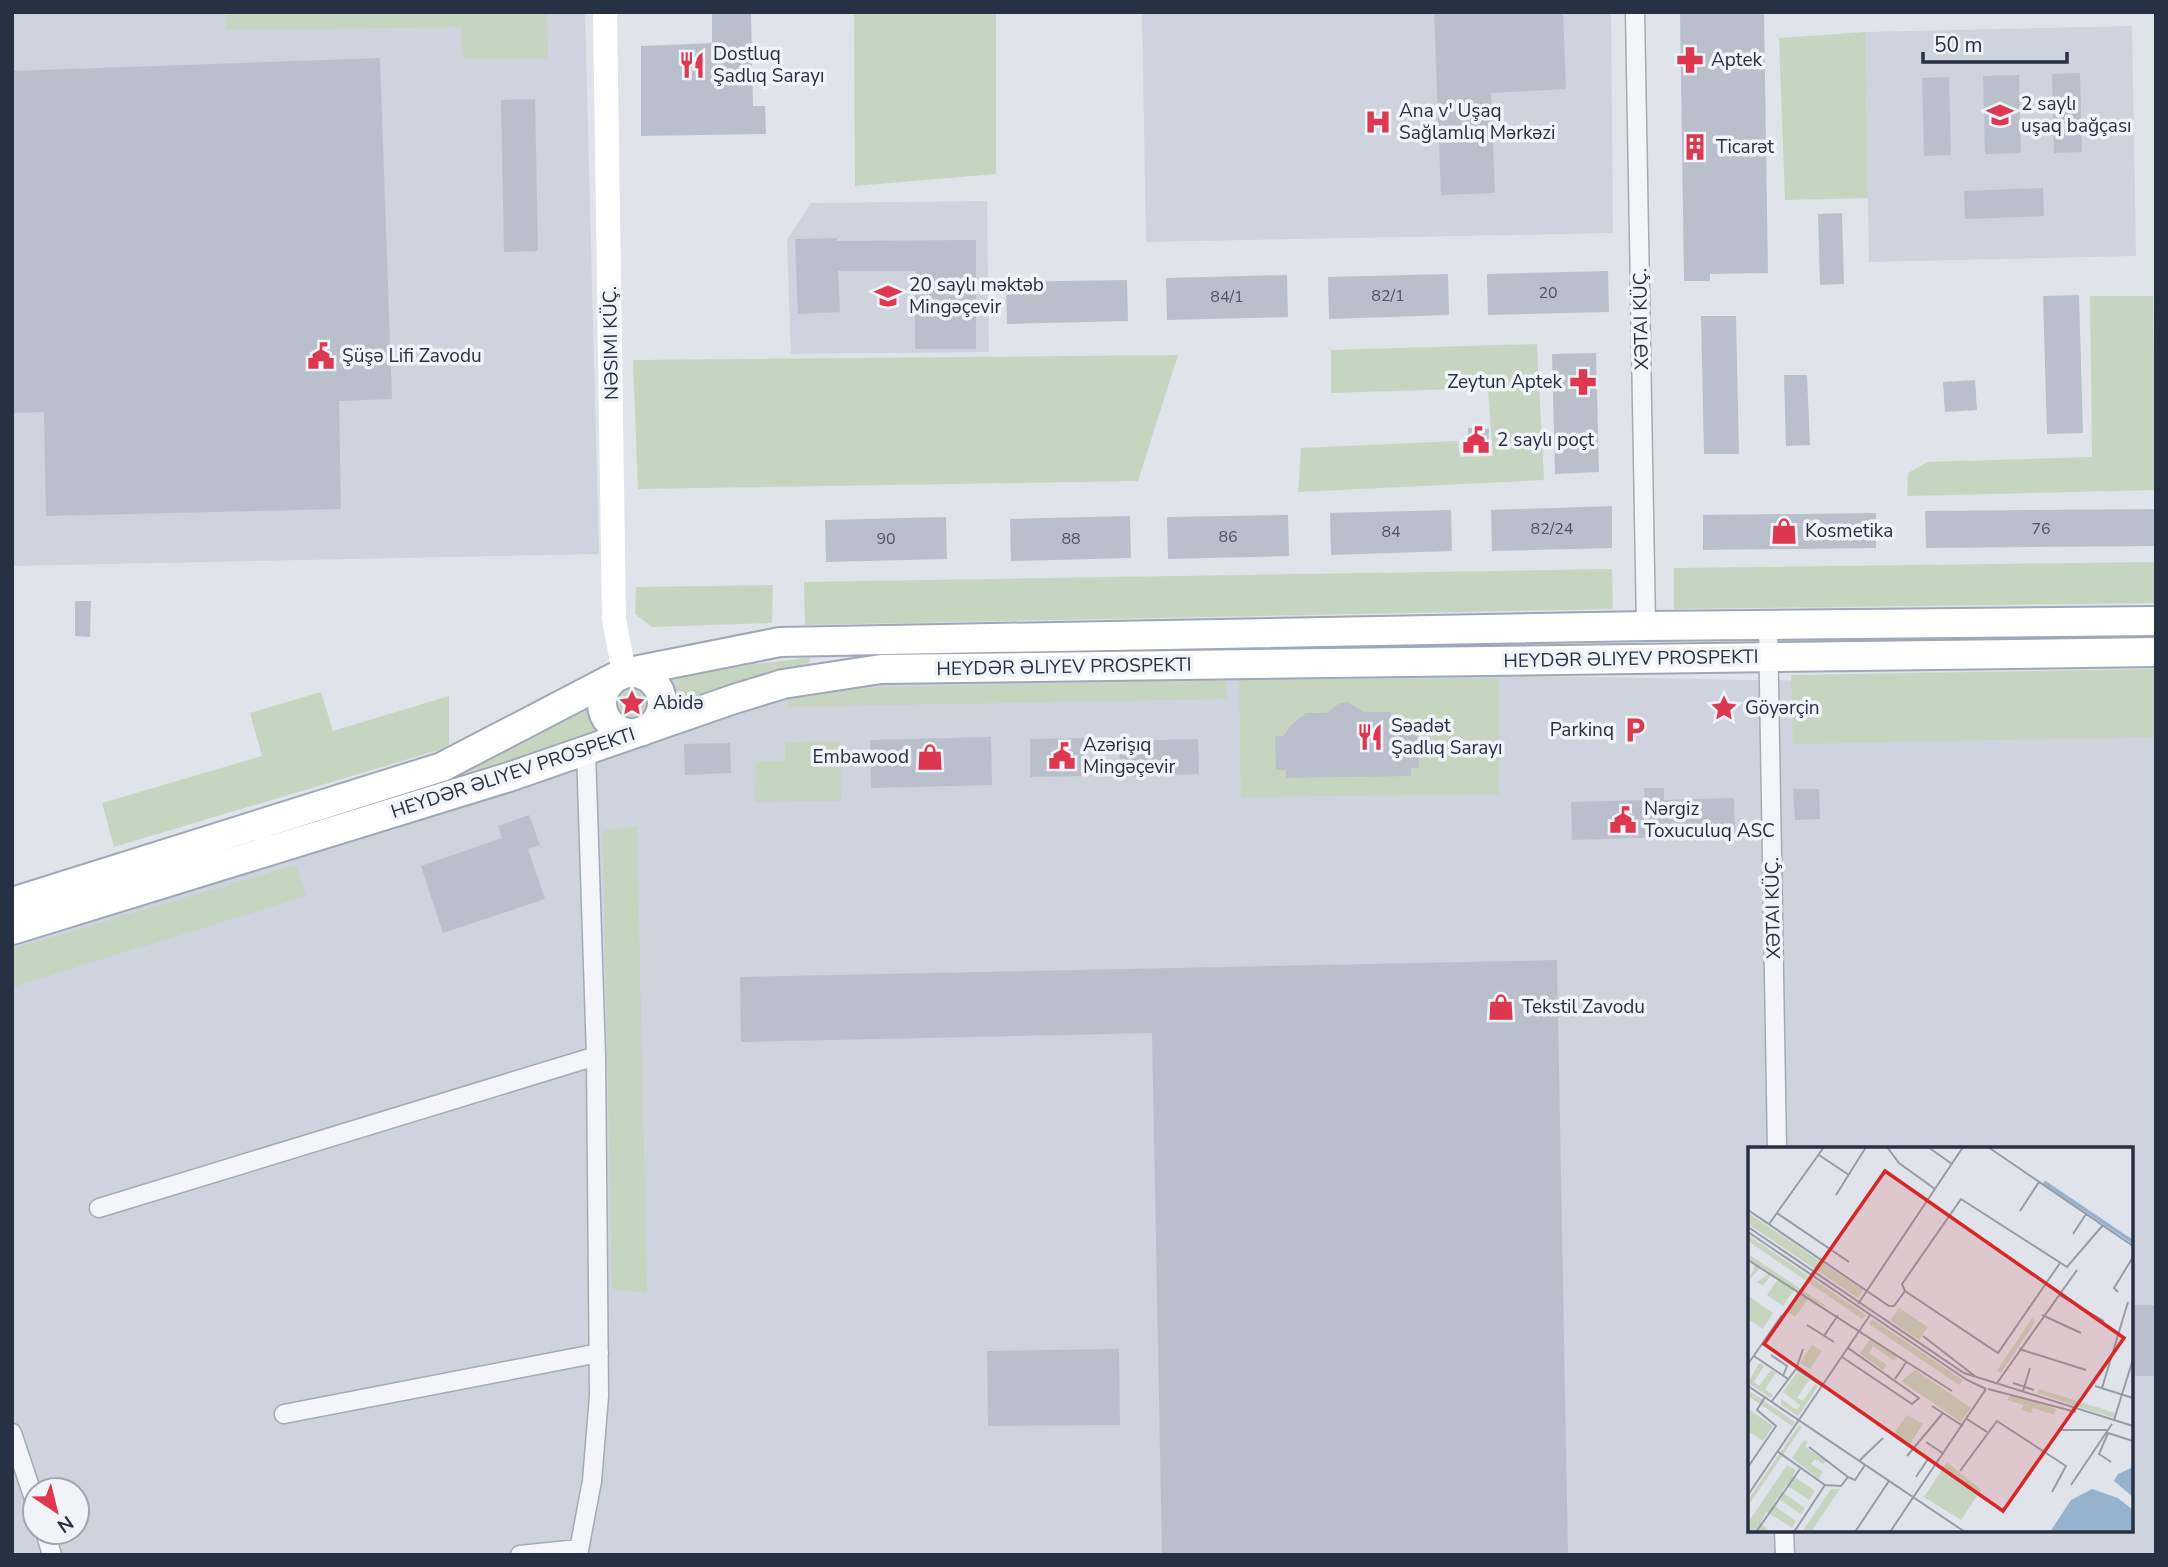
<svg xmlns="http://www.w3.org/2000/svg" width="2168" height="1567" font-family="'Nunito Sans',sans-serif">
<style>
.built{fill:#ced3dd;fill-rule:evenodd}
.green{fill:#c5d5c0}
.building{fill:#b9c0cb}
.lines{fill:none;stroke-linecap:round;stroke-linejoin:round}
.street-casing{stroke:#a5abb5;stroke-width:21}
.primary-casing{stroke:#9ea8b7;stroke-width:32}
.street{stroke:#f3f5f8;stroke-width:18}
.secondary{stroke:#fff;stroke-width:24}
.primary{stroke:#fff;stroke-width:28}
.labels{text-anchor:middle;dominant-baseline:central;stroke-width:7;stroke-linejoin:round;paint-order:stroke}
.number-label{font-size:16px;fill:#4c5566}
.poi-label{font-size:19px;fill:#273144;stroke:#f0f3f8;text-anchor:start}
.street-label{font-size:19px;fill:#273144;stroke:#f0f3f8}
.inset-river{fill:none;stroke:#97b2ce;stroke-width:3.5}
.inset-road{fill:none;stroke:#969ca8;stroke-width:2}
.view{fill:#d62828;fill-opacity:0.15;stroke:#d62828;stroke-width:3.5}
.inset-edge{fill:none;stroke:#273144;stroke-width:3.5}
</style>
<rect width="100%" height="100%" fill="#e0e4ea"/>
<path class="built" d="M12,12H585L599,554L12,566Z
M1142,12H1611L1613,233L1146,242Z
M2132,26L2136,256L1869,262L1865,32Z
M987,201L989,352L791,354L787,240L811,203Z
M680,661L2156,687V1555H12V913ZM1750,1149H2131V1530H1750ZM35,1490H77V1532H35Z"/>
<path class="green" d="M226,12H547L548,58L463,59L461,27L226,30Z
M854,12H996V174L855,186Z
M1865,32L1868,198L1785,200L1779,38Z
M2090,296H2153L2156,490L1907,496L1908,473L1927,462L2092,457Z
M1537,344L1544,480L1298,492L1301,448L1458,441L1460,457L1493,456L1488,388L1331,393V350Z
M1178,355L1138,481L638,489L633,360Z
M2156,562V603L1674,609V568Z
M1612,569L1613,609L805,625L804,582Z
M773,585L772,623L652,627L635,614L636,587Z
M811,657L809,663L680,701L674,676Z
M2156,669V737L1793,744L1791,675Z
M1499,678V794L1241,797L1239,680Z
M1227,680L1226,699L787,707L789,698L861,688Z
M618 702a14 14 0 1 1 28 0a14 14 0 1 1-28 0Z
M321,692L333,731L449,696V747L114,847L102,803L262,756L250,713Z
M586,711L595,730L476,772L474,767Z
M840,741L841,801L755,802L756,762L785,761V743Z
M637,826L647,1293L612,1289L603,831Z
M296,865L306,896L12,987V949Z"/>
<path class="building" d="M712,12H751L753,106H765L766,134L641,136V46L712,43Z
M1434,12H1563L1566,89L1491,93L1495,193L1441,195Z
M1680,12H1764L1768,273L1710,274V281H1684Z
M380,58L392,399L339,401L341,509L46,516L44,412L12,413V71Z
M2080,73L2082,152L2054,153L2052,74Z
M2019,75L2021,153L1985,154L1983,76Z
M1949,77L1951,155L1924,156L1922,78Z
M535,99L538,251L504,252L501,100Z
M2043,188L2044,216L1965,219L1964,191Z
M1842,213L1844,284L1820,285L1818,214Z
M837,238V241L976,240V349H915V271H838L840,312L798,314L795,239Z
M1608,271L1609,312L1488,315L1487,274Z
M1448,274L1449,315L1329,319L1328,277Z
M1287,275L1288,317L1167,320L1166,278Z
M1127,280L1128,321L1007,324L1006,282Z
M2079,295L2083,433L2047,434L2043,296Z
M1701,316H1736L1739,454H1704Z
M1596,353L1599,472L1555,474L1552,354Z
M1784,375H1807L1810,445L1786,446Z
M1975,380L1977,410L1945,412L1943,382Z
M1468,428L1489,429L1488,449L1468,448Z
M1612,506V548L1492,551L1491,510Z
M2156,509V546L1926,548L1925,511Z
M1451,510L1452,551L1331,555L1330,513Z
M1876,513V548L1703,550V515Z
M1288,515L1289,556L1168,559L1167,517Z
M1130,516L1131,558L1011,561L1010,519Z
M946,517L947,559L826,562L825,520Z
M75,601H91L90,637L75,636Z
M1347,702L1364,712H1391V718L1402,722L1412,732H1418L1419,768H1411V776L1286,778V770H1276L1275,736H1284L1290,726L1306,713H1327L1338,704Z
M991,737L992,785L871,788L870,740Z
M1084,738L1085,776L1030,777V739Z
M1198,739L1199,774L1120,777L1119,741Z
M730,743L731,773L685,775L684,744Z
M1644,788H1664V800L1734,798L1735,835L1572,840L1571,802L1645,800Z
M1793,789H1819L1820,819L1795,820Z
M529,815L540,845L528,849L545,899L443,933L421,866L502,838L498,826Z
M1557,960L1568,1555H1162L1152,1033L741,1042L740,977Z
M2131,1305H2156V1376H2131Z
M1119,1349L1120,1425L988,1426L987,1351Z"/>
<g class="lines">
<defs>
<path id="street" d="M1635,12L1646,626
M1768,626L1777,1149
M99,1208L596,1056
M284,1414L599,1353
M12,1433L35,1502
M1784,1530L1785,1555
M45,1532L52,1555
M520,1555L578,1549
M578,1555L592,1481L599,1396L596,1056L586,751"/>
<path id="primary" d="M602 703a30 30 0 1 1 60 0a30 30 0 1 1-60 0Z
M624,673L780,642L1646,626L2156,621
M12,902L442,767L615,677
M12,930L509,777L734,699L783,684L881,669L2156,652"/>
</defs>
<use href="#street" class="street-casing"/>
<use href="#primary" class="primary-casing"/>
<use href="#street" class="street"/>
<path class="secondary" d="M605,12L614,619L624,673"/>
<use href="#primary" class="primary"/>
</g>
<defs>
<symbol id="pharmacy-bare" viewBox="-9 -9 18 18"><path d="M-2-6h4v4h4v4h-4v4h-4v-4h-4v-4h4Z" fill="#dd3850" stroke="#f0f3f8" stroke-width="2.5" paint-order="stroke"/></symbol>
<symbol id="restaurant-bare" viewBox="-9 -9 18 18"><path d="M-5-6h1v4h1v-4h1v4h1v-4h1v5L-1.5 .5V6h-2V.5L-5-1ZM5-6V6H3V1.5H1.5Q1.5-4 5-6Z" fill="#dd3850" stroke="#f0f3f8" stroke-width="2.5" paint-order="stroke"/></symbol>
<symbol id="school-bare" viewBox="-9 -9 18 18"><path d="M0-5L7-2L0 1L-7-2ZM-4 1L0 2.5L4 1V4Q0 6-4 4Z" fill="#dd3850" stroke="#f0f3f8" stroke-width="2.5" paint-order="stroke"/></symbol>
<symbol id="hospital-bare" viewBox="-9 -9 18 18"><path d="M-5-5h3v3.5h4V-5h3V5h-3V1.5h-4V5h-3Z" fill="#dd3850" stroke="#f0f3f8" stroke-width="2.5" paint-order="stroke"/></symbol>
<symbol id="building-bare" viewBox="-9 -9 18 18"><path d="M-4-6H4V6H1V3H-1V6H-4ZM-2.5-4.3h1.7v1.8h-1.7ZM.8-4.3h1.7v1.8H.8ZM-2.5-1h1.7V.8h-1.7ZM.8-1h1.7V.8H.8Z" fill="#dd3850" stroke="#f0f3f8" stroke-width="2.5" paint-order="stroke"/></symbol>
<symbol id="civic-bare" viewBox="-9 -9 18 18"><path d="M-.6-6.5H3V-4.5H.6V-3L4-1V1h2V6H-6V1h2V-1L-.6-3ZM-1.2 2.5V6h2.4V2.5Z" fill="#dd3850" stroke="#f0f3f8" stroke-width="2.5" paint-order="stroke"/></symbol>
<symbol id="shop-bare" viewBox="-9 -9 18 18"><path d="M-5-2.5h2.3a2.7 3.5 0 0 1 5.4 0H5L5.5 6h-11ZM-1.5-2.5h3a1.5 2.3 0 0 0-3 0Z" fill="#dd3850" stroke="#f0f3f8" stroke-width="2.5" paint-order="stroke"/></symbol>
<symbol id="sight-bare" viewBox="-9 -9 18 18"><path d="M0-6L1.8-2.2L6-1.7L2.9 1.2L3.7 5.4L0 3.3L-3.7 5.4L-2.9 1.2L-6-1.7L-1.8-2.2Z" fill="#dd3850" stroke="#f0f3f8" stroke-width="2.5" paint-order="stroke"/></symbol>
<symbol id="parking-bare" viewBox="-9 -9 18 18"><path d="M-3.5-5.5H1a3.5 3.5 0 0 1 0 7H-1V5.5H-3.5ZM-1-3.4V-.6H.8a1.4 1.4 0 0 0 0-2.8Z" fill="#dd3850" stroke="#f0f3f8" stroke-width="2.5" paint-order="stroke"/></symbol>
</defs>
<g fill-rule="evenodd">
<use href="#pharmacy-bare" x="1671" y="41" width="38" height="38"/>
<use href="#restaurant-bare" x="673" y="46" width="38" height="38"/>
<use href="#school-bare" x="1981" y="96" width="38" height="38"/>
<use href="#hospital-bare" x="1359" y="103" width="38" height="38"/>
<use href="#building-bare" x="1676" y="128" width="38" height="38"/>
<use href="#school-bare" x="869" y="277" width="38" height="38"/>
<use href="#civic-bare" x="302" y="337" width="38" height="38"/>
<use href="#pharmacy-bare" x="1564" y="363" width="38" height="38"/>
<use href="#civic-bare" x="1457" y="421" width="38" height="38"/>
<use href="#shop-bare" x="1765" y="512" width="38" height="38"/>
<use href="#sight-bare" x="613" y="684" width="38" height="38"/>
<use href="#sight-bare" x="1705" y="689" width="38" height="38"/>
<use href="#parking-bare" x="1616" y="711" width="38" height="38"/>
<use href="#restaurant-bare" x="1351" y="718" width="38" height="38"/>
<use href="#civic-bare" x="1043" y="737" width="38" height="38"/>
<use href="#shop-bare" x="911" y="738" width="38" height="38"/>
<use href="#civic-bare" x="1604" y="801" width="38" height="38"/>
<use href="#shop-bare" x="1482" y="988" width="38" height="38"/>
</g>
<g class="labels">
<g class="number-label">
<text x="1548" y="293">20</text>
<text x="1388" y="296">82/1</text>
<text x="1227" y="297">84/1</text>
<text x="1552" y="529">82/24</text>
<text x="2041" y="529">76</text>
<text x="1391" y="532">84</text>
<text x="1228" y="537">86</text>
<text x="886" y="539">90</text>
<text x="1071" y="539">88</text>
</g>
<g class="poi-label">
<text x="713" y="54">Dostluq<tspan x="713" dy="22">Şadlıq Sarayı</tspan></text>
<text x="1711" y="60">Aptek</text>
<text x="2021" y="104">2 saylı<tspan x="2021" dy="22">uşaq bağçası</tspan></text>
<text x="1399" y="111">Ana v' Uşaq<tspan x="1399" dy="22">Sağlamlıq Mərkəzi</tspan></text>
<text x="1716" y="147">Ticarət</text>
<text x="909" y="285">20 saylı məktəb<tspan x="909" dy="22">Mingəçevir</tspan></text>
<text x="342" y="356">Şüşə Lifi Zavodu</text>
<text x="1562" y="382" text-anchor="end">Zeytun Aptek</text>
<text x="1497" y="440">2 saylı poçt</text>
<text x="1805" y="531">Kosmetika</text>
<text x="653" y="703">Abidə</text>
<text x="1745" y="708">Göyərçin</text>
<text x="1391" y="726">Səadət<tspan x="1391" dy="22">Şadlıq Sarayı</tspan></text>
<text x="1614" y="730" text-anchor="end">Parkinq</text>
<text x="1083" y="745">Azərişıq<tspan x="1083" dy="22">Mingəçevir</tspan></text>
<text x="909" y="757" text-anchor="end">Embawood</text>
<text x="1644" y="809">Nərgiz<tspan x="1644" dy="22">Toxuculuq ASC</tspan></text>
<text x="1522" y="1007">Tekstil Zavodu</text>
</g>
<g class="street-label">
<text transform="translate(1641 319) rotate(-91)">XƏTAI KÜÇ.</text>
<text transform="translate(611 343) rotate(-91)">NƏSIMI KÜÇ.</text>
<text transform="translate(1631 659) rotate(-1)">HEYDƏR ƏLIYEV PROSPEKTI</text>
<text transform="translate(1064 667) rotate(-1)">HEYDƏR ƏLIYEV PROSPEKTI</text>
<text transform="translate(513 773) rotate(-18)">HEYDƏR ƏLIYEV PROSPEKTI</text>
<text transform="translate(1773 908) rotate(-91)">XƏTAI KÜÇ.</text>
</g>
</g>
<g transform="translate(1748 1147)">
<rect width="385" height="385" fill="#e0e4ea"/>
<path d="M0,66L115,143L110,151L0,77ZM0,88L118,168L114,172L0,94ZM0,107L83,162L60,152L47,170L40,165L52,147L46,143L35,159L19,148L30,132L23,128L15,139L9,135L22,126L13,120L0,134L8,117L0,114ZM2,150L25,166L15,182L0,172ZM151,161L180,180L171,193L142,173ZM284,171L287,175L253,226L249,224ZM124,172L215,233L211,238L121,177ZM122,192L150,209L146,214L125,199L121,206L139,218L135,223L112,207ZM64,198L74,204L62,222L52,216ZM11,216L16,219L6,235L11,239L23,223L28,226L17,242L25,248L23,251L0,236ZM167,223L223,261L213,275L153,234ZM49,225L61,233L49,251L55,254L67,237L70,239L50,269L33,258V252L49,263L52,258L35,245ZM291,242L367,266L365,271L289,246ZM0,243L47,275L44,279L0,249ZM263,247L308,262L306,268L285,261L283,266L273,263L275,258L259,253ZM0,262L25,279L15,294L0,284ZM159,268L175,277L160,300L144,289ZM51,278L54,280L0,359V353ZM56,293L60,294L57,300L78,314L75,317L67,312L63,317L75,325L71,332L44,311ZM199,315L233,343L213,373L176,350ZM39,318L48,323L45,329L67,344L61,353L38,338L34,345L57,361L53,367L29,351L25,358L48,374L44,381L19,365L12,376L23,385H0V376ZM83,342H92L63,385H54Z" fill="#c5d5c0"/>
<path d="M385,320V350L366,334L370,327ZM344,342L370,351L385,363V385H302L323,353Z" fill="#97b2ce"/>
<path class="inset-river" d="M296,35L385,95"/>
<path class="inset-road" d="M139,0L151,16L187,42M180,0L204,17M240,0L385,99M71,8L101,28M88,48L118,0M0,63L141,159H146L157,144L250,206L312,116M272,64L291,35M29,66L101,115M21,77L76,0M0,80L216,226L385,279M0,85L219,233L238,242M325,87L338,67M0,113L204,244M157,144L154,137L213,52L319,120L355,78M370,145L366,141L385,110M311,148L356,174M110,157L215,0M294,168L333,186M59,178L86,195M76,189L90,168M175,189L228,230M271,202L338,223M23,208L39,219L35,229M6,209L40,232M94,210L164,257L171,251L100,201M0,217L34,168M48,222L55,202M147,232L159,214M249,236L329,123M265,236L286,243M0,239L217,385M347,239L385,251M354,241L380,155M240,242L328,265M275,244L282,221M24,254L48,222L74,239M184,259L215,279M219,272L239,285M366,273L385,212M311,283H361M178,295L196,307M61,300L100,330M29,304L77,338L93,339L100,330L107,333L117,318M159,309L195,266M111,314L135,291M363,315L351,307L360,286L385,294M0,320L28,279L9,263L17,250M212,324L249,274L318,319L304,345M168,330L180,312M323,338L364,277M0,348L122,168M8,385L52,322M46,385L77,338M107,385L141,334M142,385L238,242"/>
<path class="view" d="M137,24L376,191L255,364L16,197Z"/>
<rect width="385" height="385" class="inset-edge"/>
</g>
<rect width="2168" height="1567" fill="none" stroke="#273144" stroke-width="28"/>
<g transform="translate(56 1511) rotate(145)"><circle r="33" fill="#f0f3f8" stroke="#a0a5b0" stroke-width="2"/>
<path d="M0-5L12 26L0 18L-12 26Z" fill="#dd3850"/>
<text y="-10" font-size="19" font-weight="bold" text-anchor="middle" fill="#273144">N</text>
</g>
<path d="M1923 52v10h144v-10" fill="none" stroke="#273144" stroke-width="3.5"/>
<text x="1934" y="52" font-size="21" fill="#273144" stroke="#f0f3f8" stroke-width="5" paint-order="stroke">50 m</text>
</svg>
